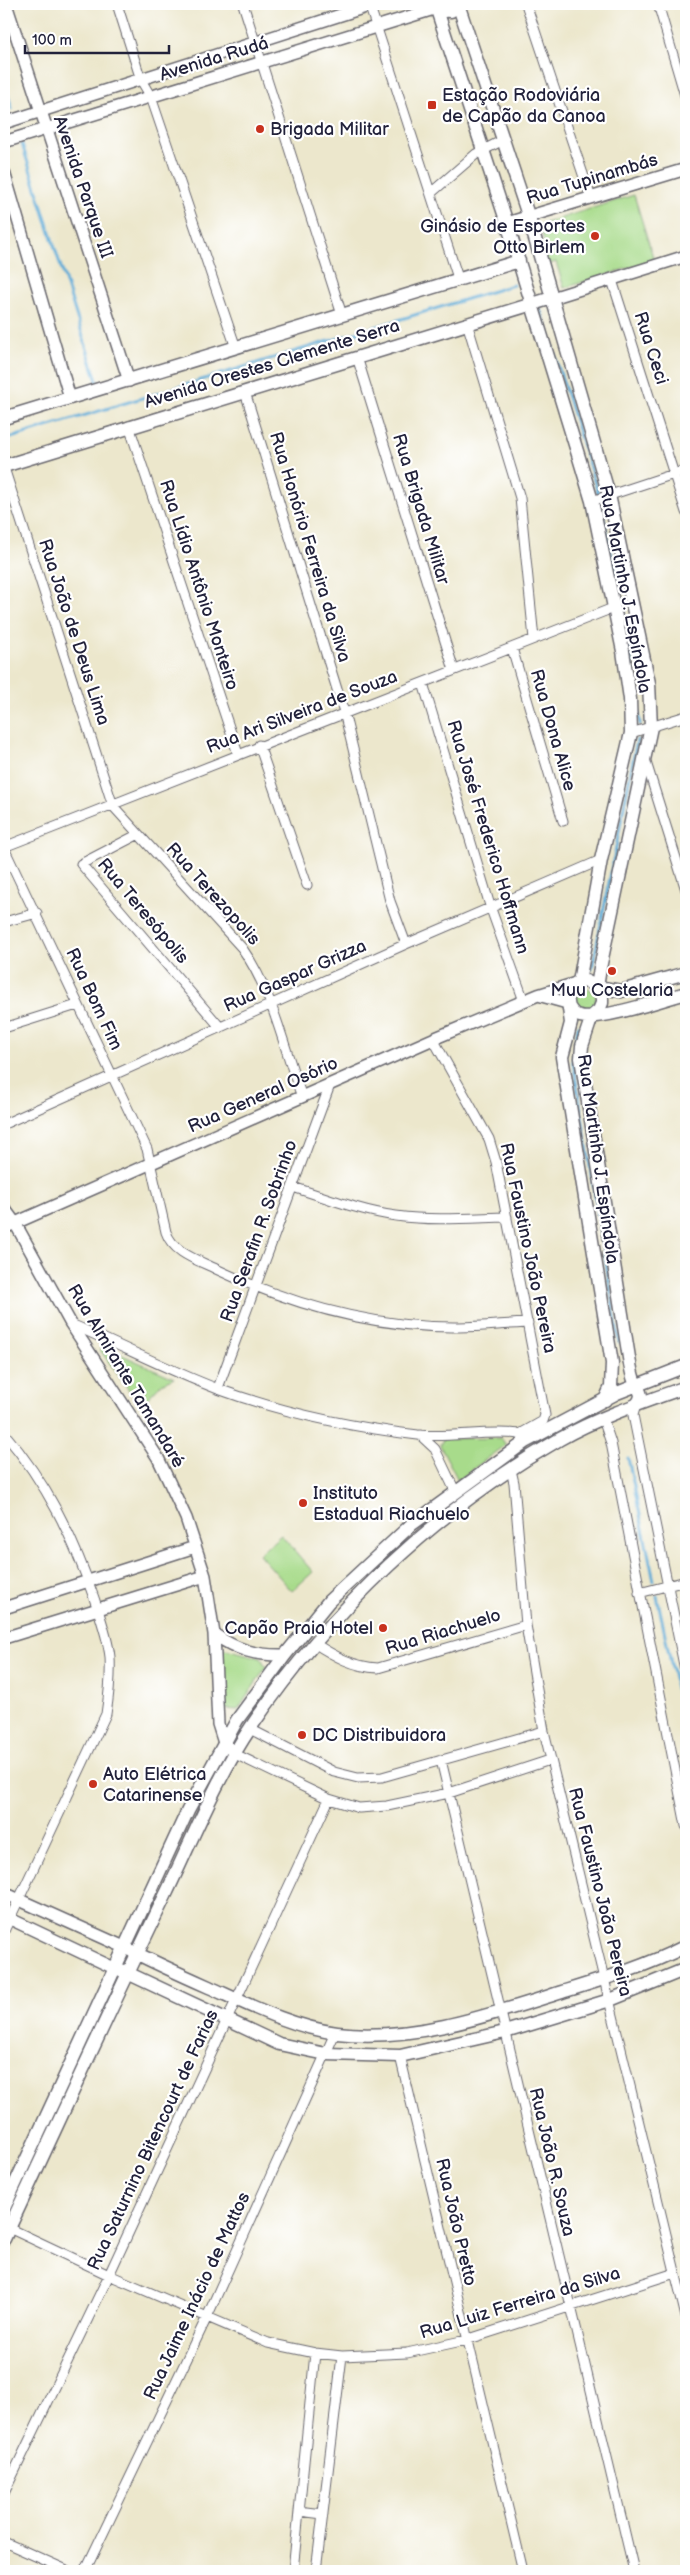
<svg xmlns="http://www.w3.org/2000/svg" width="690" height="2575" font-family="'Balsamiq Sans',sans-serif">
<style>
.green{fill:#a8db8b;stroke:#657e63}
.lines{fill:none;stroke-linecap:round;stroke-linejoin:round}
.stream{stroke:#5dabd7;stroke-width:3}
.minor-casing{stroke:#69676e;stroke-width:11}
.tertiary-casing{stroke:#69676e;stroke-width:14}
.secondary-casing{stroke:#69676e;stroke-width:15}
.minor{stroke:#fff;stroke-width:9}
.tertiary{stroke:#fff;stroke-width:11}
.secondary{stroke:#fff;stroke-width:12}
.poi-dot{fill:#c8321e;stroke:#fff;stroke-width:2}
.labels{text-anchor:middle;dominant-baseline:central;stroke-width:4.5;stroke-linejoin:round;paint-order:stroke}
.street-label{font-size:18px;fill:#22223b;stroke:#fff}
.poi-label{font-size:18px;fill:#22223b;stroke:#fff;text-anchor:start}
</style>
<rect width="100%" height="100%" fill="#fff"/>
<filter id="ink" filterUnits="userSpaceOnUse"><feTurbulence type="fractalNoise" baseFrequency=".02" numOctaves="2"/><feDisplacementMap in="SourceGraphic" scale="10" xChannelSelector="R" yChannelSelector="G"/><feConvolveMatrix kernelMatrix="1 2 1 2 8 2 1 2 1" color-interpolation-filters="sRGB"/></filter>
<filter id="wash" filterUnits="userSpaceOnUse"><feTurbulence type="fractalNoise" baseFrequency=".0096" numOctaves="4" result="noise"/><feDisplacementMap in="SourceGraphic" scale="20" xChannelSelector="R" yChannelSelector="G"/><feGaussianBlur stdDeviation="1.12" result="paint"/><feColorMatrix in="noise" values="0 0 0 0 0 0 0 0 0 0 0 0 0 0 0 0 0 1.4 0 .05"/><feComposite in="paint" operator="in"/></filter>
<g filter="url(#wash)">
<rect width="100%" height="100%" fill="#ece7cc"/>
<path class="green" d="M634,195L654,260L564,288L556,262L546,265L542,250L546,248L539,225Z
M574 999a11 11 0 1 1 22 0a11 11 0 1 1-22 0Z
M102,1346L174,1378L161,1384L143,1403L137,1401L100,1350Z
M501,1438L506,1445L458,1480L440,1445L443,1439Z
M281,1535L313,1572L292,1591L259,1554Z
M226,1649L261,1658L266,1667L238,1710L225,1709L222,1706L220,1652Z"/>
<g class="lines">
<path class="stream" d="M4,82L12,109
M22,144L98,384
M540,309L598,493
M4,440L513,285
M601,507L623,604L640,724
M592,969L637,740
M578,1026L573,1062L619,1342
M628,1458L654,1581
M657,1596L686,1736"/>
</g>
</g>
<g filter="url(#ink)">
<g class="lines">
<defs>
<path id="minor" d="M117,4L141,80L151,97L236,348
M243,4L342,315
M369,4L458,278
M526,4L591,198
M658,4L686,99
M431,193L476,154L503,140
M612,280L686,512
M467,323L520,498L534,639
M357,357L454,670
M245,392L344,712L390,901L406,944
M129,426L238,754
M4,468L113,806L242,948C273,992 283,1046 302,1097
M592,501L686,470
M512,648L563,821
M423,683L491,909L524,1001
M631,733L686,716
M259,745L307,885
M645,759L686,890
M137,835L81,864L220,1027
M4,847L613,608
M4,848L147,1149L166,1232C173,1253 198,1260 216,1269C292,1305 374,1328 459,1327C482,1327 505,1324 528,1323
M4,922L37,913
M4,1028L77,1005
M433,1039L489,1139L496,1162L545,1415L543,1421L520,1434
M4,1124L406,944L601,860
M293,1187C327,1198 361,1211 396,1216C433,1221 470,1218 507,1217
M71,1324C120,1345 168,1370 218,1389C281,1412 350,1427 418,1435C452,1438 486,1430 520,1434L525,1442
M218,1388L330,1085
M636,1405L633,1415L686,1675
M603,1419L611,1443L686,1826
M4,1433C47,1483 73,1537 94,1598C100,1616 108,1638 110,1657C111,1676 109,1695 106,1714L4,1931
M420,1435L435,1449L456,1493
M511,1470L514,1483L526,1625L544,1731L686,2317
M639,1593L686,1581
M314,1643C334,1656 354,1667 378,1668L526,1625
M250,1729L334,1772L358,1778L382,1777L544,1731
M235,1754L329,1799L359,1808L387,1806L449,1793L550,1760
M441,1760L634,2571
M400,2056L523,2571
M9,2228L109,2275L268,2343L315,2353L342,2356L407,2353L466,2340L675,2273
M4,2493L109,2275L329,1799
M299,2511L323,2514
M4,2542L69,2571
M85,2571L207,2317L335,2033
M293,2571L315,2353
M316,2571L342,2356"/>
<path id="tertiary" d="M6,4L129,381
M4,123L375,4
M4,142L434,9
M4,172L70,398
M507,223L686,169
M552,298L686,256
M538,995L567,1003
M4,1208L15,1223L71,1324L158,1458L186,1518L205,1576L214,1634L218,1724L224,1743L235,1754
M4,1228L433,1039L538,995L576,983
M4,1608L195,1547
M214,1634C236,1650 257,1656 285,1655
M4,1638L205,1576
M4,1893L124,1947
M4,1916L114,1968"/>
<path id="secondary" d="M430,4L437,10L507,223L580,461L592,501L623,651L630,699L631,733L601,860L579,982
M458,4L529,218L609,495L649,683L651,727L600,968L597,987L602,994V1003L599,1010L592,1016L582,1046L581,1058L630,1364C631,1369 632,1375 634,1380C638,1390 646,1395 636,1405
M437,10L451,11L458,4
M4,418L519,261
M4,466L552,298
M569,1007C572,1012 574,1015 580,1016C599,1021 665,999 686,993
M605,1400L611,1387L612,1363L562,1057L571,1023L567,995L576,983L586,981L597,987L621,991L686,973
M130,1950C155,1963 182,1975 209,1987C249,2005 292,2027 337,2033C413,2042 490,2015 562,1992C604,1979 647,1966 686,1946
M121,1970L279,2044L326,2054L400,2056L505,2032L610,2000L686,1969
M4,2208L188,1810L237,1720L285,1655L329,1601L411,1525L525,1442L617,1393L686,1366
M4,2239C58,2124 110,2009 166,1894C192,1840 217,1777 251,1727C330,1610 437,1509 560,1439C599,1417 644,1402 686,1387"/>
</defs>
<use href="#minor" class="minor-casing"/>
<use href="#tertiary" class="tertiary-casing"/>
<use href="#secondary" class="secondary-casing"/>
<use href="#minor" class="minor"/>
<use href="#tertiary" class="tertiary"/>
<use href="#secondary" class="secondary"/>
</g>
</g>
<g class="poi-dot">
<rect x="427" y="100" width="10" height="10" rx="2.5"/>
<circle cx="260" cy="129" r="5"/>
<circle cx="595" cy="236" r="5"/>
<circle cx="612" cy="971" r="5"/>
<circle cx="303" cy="1503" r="5"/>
<circle cx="383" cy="1628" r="5"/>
<circle cx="302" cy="1735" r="5"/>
<circle cx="93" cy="1784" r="5"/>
</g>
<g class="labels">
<g class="street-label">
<text transform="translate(214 59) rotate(-17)">Avenida Rudá</text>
<text transform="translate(592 179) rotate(-17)">Rua Tupinambás</text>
<text transform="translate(83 187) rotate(71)">Avenida Parque III</text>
<text transform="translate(651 348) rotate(72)">Rua Ceci</text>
<text transform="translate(272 364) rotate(-17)">Avenida Orestes Clemente Serra</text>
<text transform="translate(421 509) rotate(73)">Rua Brigada Militar</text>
<text transform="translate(310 547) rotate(73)">Rua Honório Ferreira da Silva</text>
<text transform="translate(199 585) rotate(72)">Rua Lídio Antônio Monteiro</text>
<text transform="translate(625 589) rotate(79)">Rua Martinho J. Espíndola</text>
<text transform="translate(74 632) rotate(72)">Rua João de Deus Lima</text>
<text transform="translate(302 712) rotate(-21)">Rua Ari Silveira de Souza</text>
<text transform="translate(553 730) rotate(74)">Rua Dona Alice</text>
<text transform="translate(488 837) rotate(73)">Rua José Frederico Hoffmann</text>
<text transform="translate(213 894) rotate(48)">Rua Terezopolis</text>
<text transform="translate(143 911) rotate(50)">Rua Teresópolis</text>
<text transform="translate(295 976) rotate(-24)">Rua Gaspar Grizza</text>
<text transform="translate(94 999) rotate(65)">Rua Bom Fim</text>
<text transform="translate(263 1095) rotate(-24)">Rua General Osório</text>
<text transform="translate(598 1159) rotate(82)">Rua Martinho J. Espíndola</text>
<text transform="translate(259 1231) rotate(-70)">Rua Serafin R. Sobrinho</text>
<text transform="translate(528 1248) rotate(78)">Rua Faustino João Pereira</text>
<text transform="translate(126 1376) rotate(59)">Rua Almirante Tamandaré</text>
<text transform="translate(443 1632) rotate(-17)">Rua Riachuelo</text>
<text transform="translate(600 1892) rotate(76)">Rua Faustino João Pereira</text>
<text transform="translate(153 2140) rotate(-65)">Rua Saturnino Bitencourt de Farias</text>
<text transform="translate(552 2162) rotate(77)">Rua João R. Souza</text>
<text transform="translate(456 2222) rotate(77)">Rua João Pretto</text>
<text transform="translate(197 2296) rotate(-65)">Rua Jaime Inácio de Mattos</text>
<text transform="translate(520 2303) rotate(-17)">Rua Luiz Ferreira da Silva</text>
</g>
<g class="poi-label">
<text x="442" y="95">Estação Rodoviária<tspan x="442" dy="21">de Capão da Canoa</tspan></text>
<text x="270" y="129">Brigada Militar</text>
<text x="585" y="226" text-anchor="end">Ginásio de Esportes<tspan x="585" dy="21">Otto Birlem</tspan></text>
<text x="612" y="990" text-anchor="middle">Muu Costelaria</text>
<text x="313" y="1493">Instituto<tspan x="313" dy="21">Estadual Riachuelo</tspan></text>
<text x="373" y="1628" text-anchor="end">Capão Praia Hotel</text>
<text x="312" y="1735">DC Distribuidora</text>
<text x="103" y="1774">Auto Elétrica<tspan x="103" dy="21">Catarinense</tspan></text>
</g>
</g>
<rect width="690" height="2575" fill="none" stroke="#fff" stroke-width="20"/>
<path d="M25 45v8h144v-8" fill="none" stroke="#22223b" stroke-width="2.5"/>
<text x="32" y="45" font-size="15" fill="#22223b" stroke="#ffffff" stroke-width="4" paint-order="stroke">100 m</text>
</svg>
